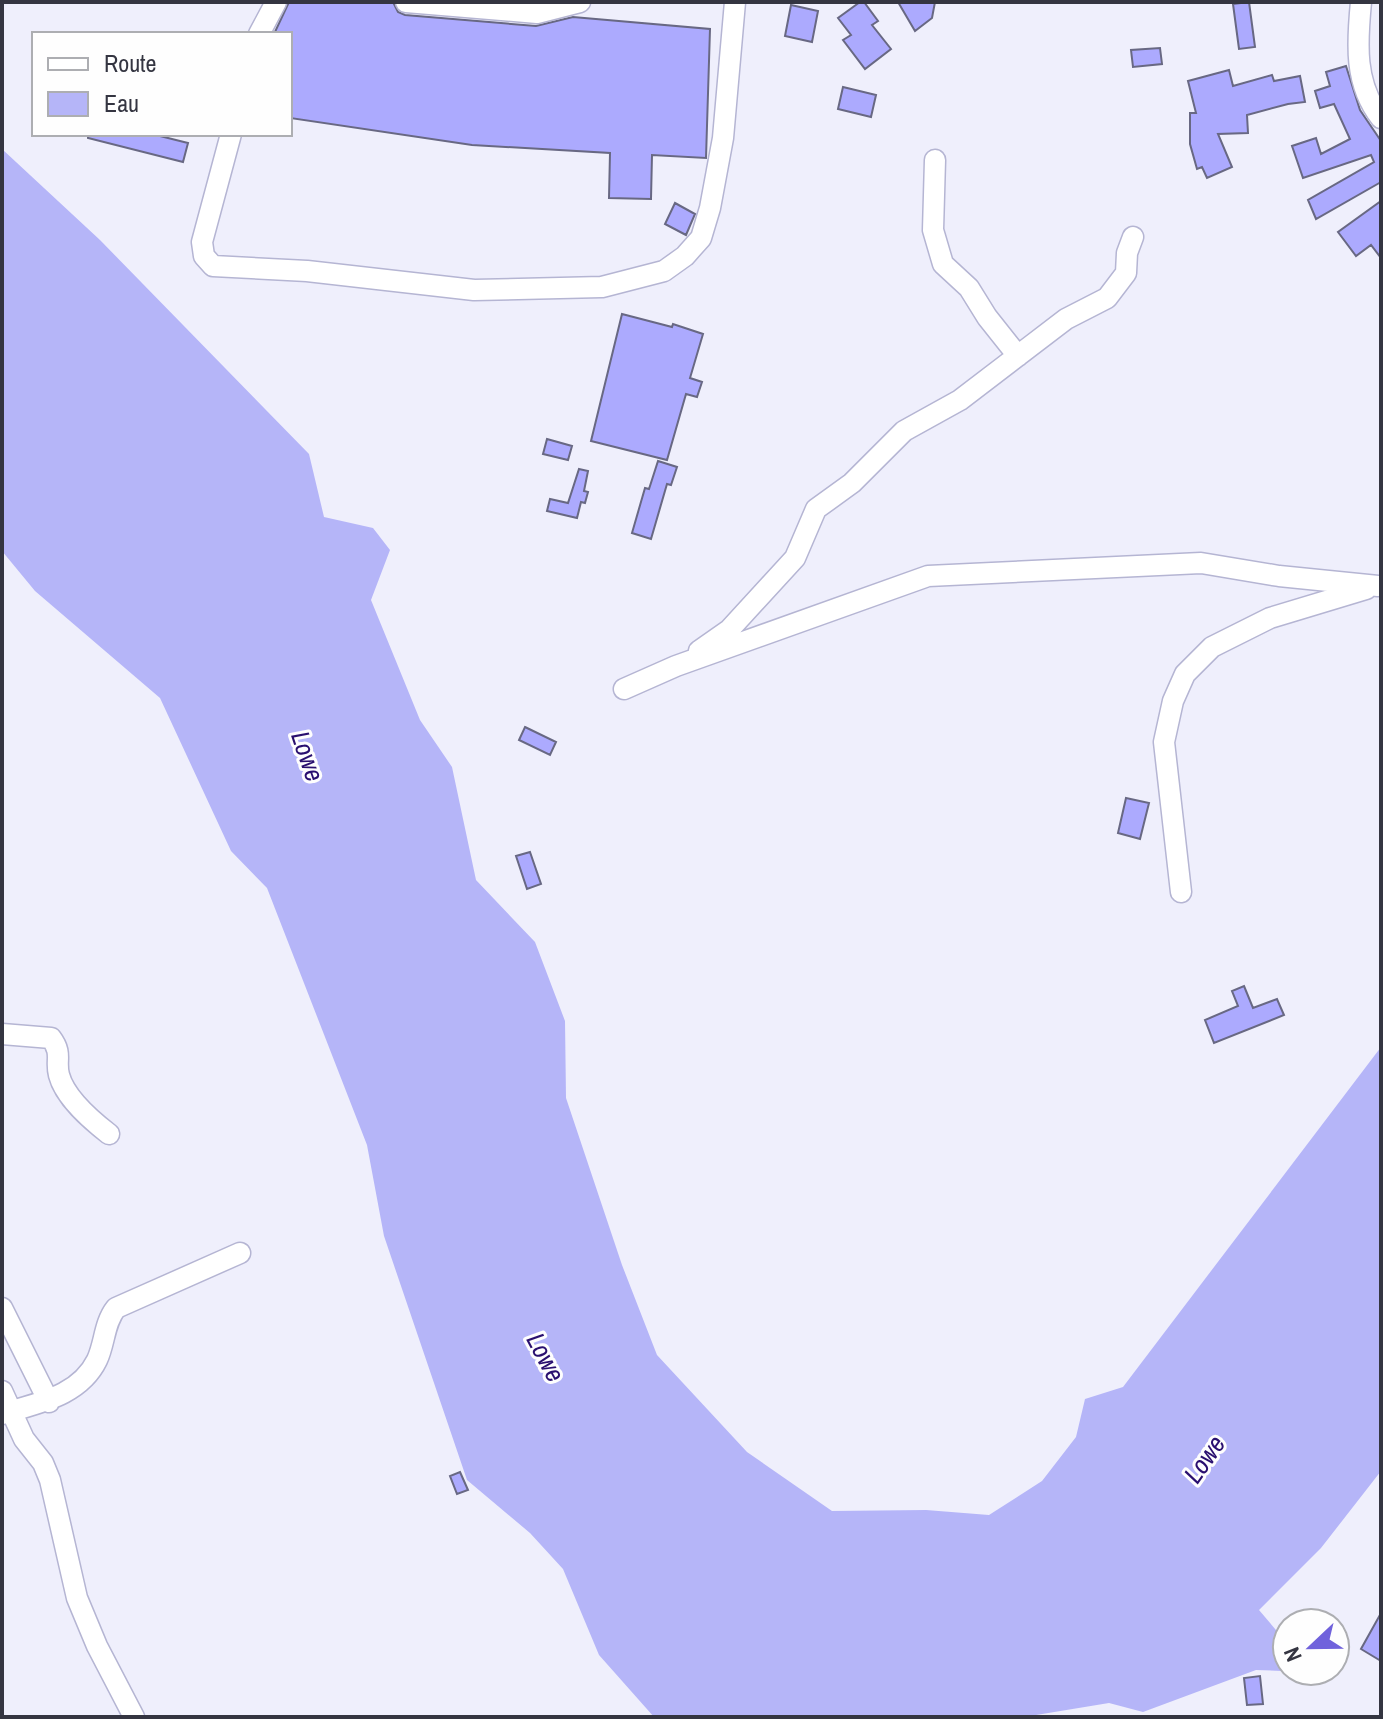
<svg xmlns="http://www.w3.org/2000/svg" width="1383" height="1719" font-family="'Archivo Narrow',sans-serif">
<style>
.water{fill:#b5b5f8}
.building{fill:#acaafe;stroke:#686883;stroke-width:2}
.lines{fill:none;stroke-linecap:round;stroke-linejoin:round}
.minor-casing{stroke:#b5b5d3;stroke-width:23}
.minor{stroke:#fff;stroke-width:20}
.labels{text-anchor:middle;dominant-baseline:central;stroke-width:6;stroke-linejoin:round;paint-order:stroke}
.water-label{font-size:26px;font-style:italic;fill:#290f6f;stroke:#fefefe}
</style>
<rect width="100%" height="100%" fill="#efeffc"/>
<path class="water" d="M2,149L100,240L309,454L324,517L373,528L390,550L371,600L420,720L452,767L476,880L535,942L565,1021L566,1098L622,1265L657,1355L747,1452L832,1511L926,1510L989,1515L1042,1481L1076,1437L1085,1399L1123,1387L1381,1047V1471L1321,1548L1259,1610L1287,1643V1668L1282,1671L1256,1670L1143,1712L1109,1703L1024,1717H654L599,1655L563,1569L530,1533L467,1480L384,1236L367,1145L267,888L231,851L160,698L35,591L2,551Z"/>
<path class="building" d="M289,2H393L398,12L405,15L536,26L573,17L710,29L706,158L652,155L651,199L609,198L610,153L472,145L290,118V34H274Z
M860,2H864L878,21L872,25L891,49L865,69L843,40L851,35L838,18Z
M898,2H935L932,18L915,31Z
M1249,2L1255,47L1239,49L1233,4Z
M791,5L818,11L812,42L785,36Z
M1160,48L1162,64L1133,67L1131,50Z
M1346,66L1360,110L1381,141V182L1316,219L1308,200L1374,162L1371,155L1303,178L1292,146L1316,138L1321,154L1350,139L1334,104L1320,108L1315,91L1330,86L1326,72Z
M1229,70L1233,86L1272,75L1274,81L1300,76L1305,102L1288,104L1247,115L1248,133L1218,134L1232,167L1207,178L1202,167L1197,169L1190,144V113H1196L1188,81Z
M843,87L876,95L871,117L838,109Z
M88,134H152L188,143L183,162L88,138Z
M1381,201V258L1371,245L1356,256L1338,232Z
M675,203L695,214L686,235L665,224Z
M622,314L672,327L673,324L703,334L690,378L702,382L697,397L686,394L667,460L591,441Z
M547,439L572,446L568,460L543,454Z
M658,461L677,467L671,485L667,484L651,539L632,533L645,488L649,489Z
M579,469L588,471L584,491L588,492L585,503L581,502L577,518L547,511L550,499L568,503Z
M525,727L556,742L550,755L519,740Z
M1126,798L1149,803L1140,839L1118,833Z
M530,852L541,884L527,889L516,856Z
M1244,986L1253,1008L1277,999L1284,1015L1214,1043L1205,1020L1238,1006L1232,991Z
M460,1472L468,1490L457,1494L450,1476Z
M1381,1613V1661L1361,1649Z
M1260,1676L1263,1704L1247,1705L1244,1678Z"/>
<g class="lines">
<defs>
<path id="minor" d="M406,2L537,13L580,2
M1361,2C1357,43 1354,84 1381,118
M259,34L276,2
M231,134L202,242L204,256L213,266L307,271L474,290L602,287L664,271L685,256L701,238L710,208L723,138L735,2
M935,160L933,230L943,264L969,288L987,317L1018,356
M699,651L729,630L795,558L816,509L852,483L904,431L960,400L1066,319L1107,298L1126,273L1127,253L1133,237
M624,689L676,666L928,576L1201,563L1279,576L1378,586
M1181,892L1164,742L1173,701L1185,674L1212,647L1270,618L1366,589
M2,1034L51,1038C63,1054 55,1060 59,1075C65,1098 91,1120 109,1134
M2,1308L49,1402
M2,1391L24,1439L43,1463L50,1480L77,1598L97,1646L134,1717
M2,1414C36,1403 79,1397 97,1360C105,1343 104,1323 116,1308L240,1253"/>
</defs>
<use href="#minor" class="minor-casing"/>
<use href="#minor" class="minor"/>
</g>
<g class="labels">
<g class="water-label">
<text transform="translate(308 756) rotate(71)">Lowe</text>
<text transform="translate(546 1357) rotate(62)">Lowe</text>
<text transform="translate(1204 1459) rotate(-55)">Lowe</text>
</g>
</g>
<rect width="1383" height="1719" fill="none" stroke="#343541" stroke-width="8"/>
<rect x="32" y="32" width="260" height="104" fill="#fefefe" stroke="#adaeb2" stroke-width="2"/>
<rect x="48" y="58" width="40" height="12" fill="#ffffff" stroke="#adaeb2" stroke-width="2"/>
<text x="104" y="72" font-size="24" fill="#343541">Route</text>
<rect x="48" y="92" width="40" height="24" fill="#b5b5f8" stroke="#adaeb2" stroke-width="2"/>
<text x="104" y="112" font-size="24" fill="#343541">Eau</text>
<g transform="translate(1311 1647) rotate(248)"><circle r="38" fill="#fefefe" stroke="#adaeb2" stroke-width="2"/>
<path d="M0-6L14 30L0 20L-14 30Z" fill="#7062dc"/>
<text y="-12" font-size="22" font-weight="bold" text-anchor="middle" fill="#343541">N</text>
</g>
</svg>
